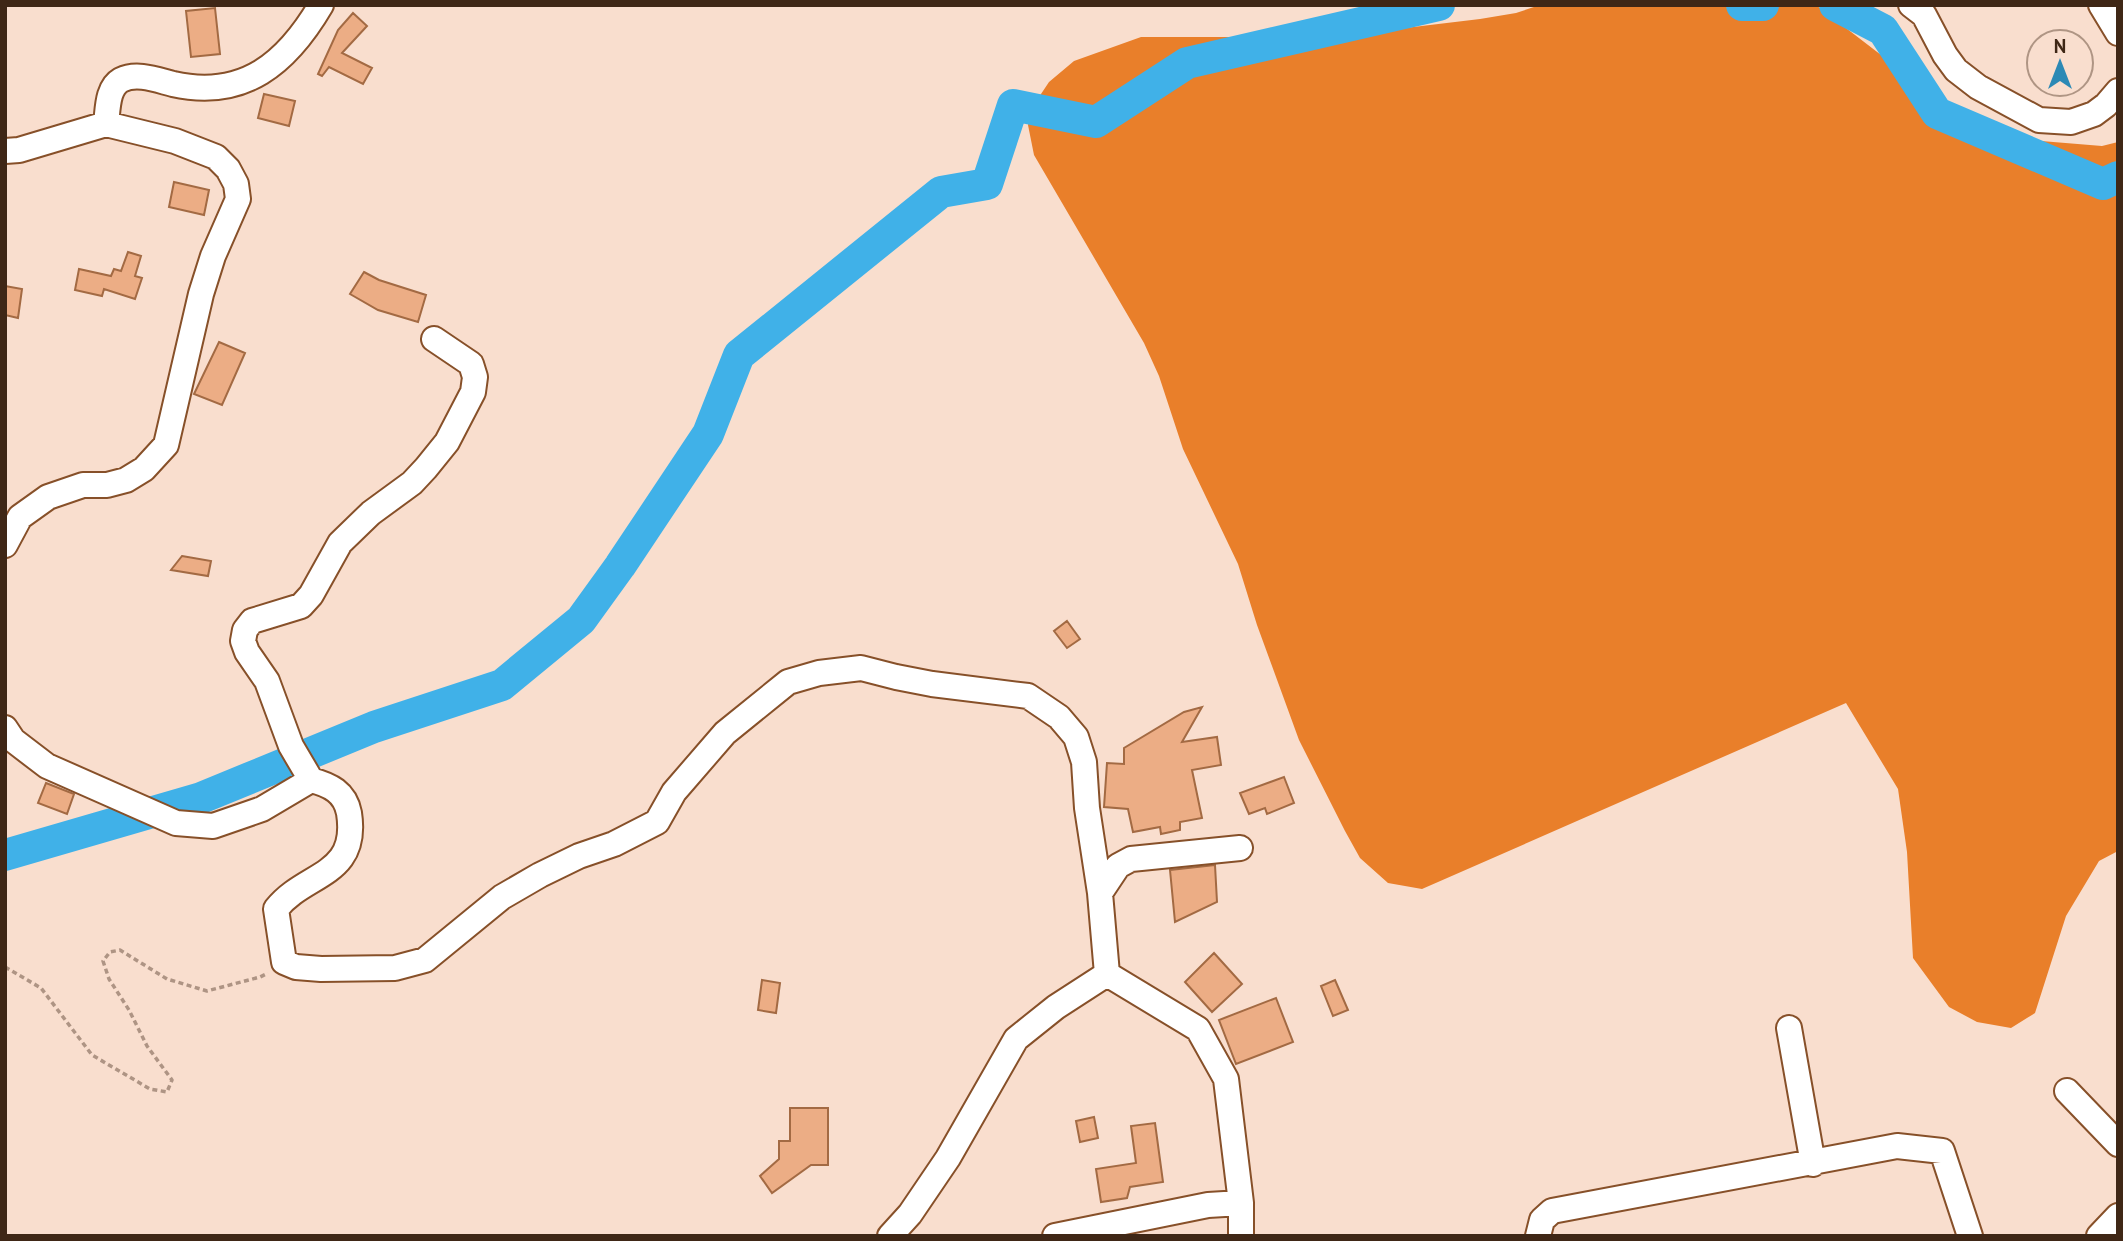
<svg xmlns="http://www.w3.org/2000/svg" width="2123" height="1241" font-family="'PT Sans',sans-serif">
<style>
.forest{fill:#e97f2a}
.lines{fill:none;stroke-linecap:round;stroke-linejoin:round}
.river{stroke:#40b1e8;stroke-width:32}
.building{fill:#ecad85;stroke:#a36a43;stroke-width:2}
.minor-casing{stroke:#875029;stroke-width:28}
.path{stroke:#ae9484;stroke-width:3.5;stroke-dasharray:5 3.5;stroke-linecap:butt}
.minor{stroke:#fff;stroke-width:24}
</style>
<rect width="100%" height="100%" fill="#f9dece"/>
<path class="forest" d="M1540,5H1816L1937,98L1995,128L2029,140L2102,146L2118,142V851L2099,861L2066,916L2035,1013L2011,1028L1977,1022L1949,1007L1913,958L1907,852L1898,789L1846,703L1422,889L1388,883L1360,858L1345,831L1299,740L1257,625L1238,564L1183,449L1159,376L1144,343L1034,155L1028,125L1031,109L1049,82L1074,61L1141,37H1330L1480,19L1516,13Z"/>
<g class="lines">
<path class="river" d="M1742,5H1763
M1835,5L1883,30L1937,113L2103,184L2118,177
M5,855L201,798L374,727L502,685L581,620L620,566L708,434L739,355L941,192L987,184L1013,105L1096,122L1187,63L1439,5"/>
</g>
<path class="building" d="M215,8L220,54L191,57L186,11Z
M353,13L367,26L342,53L372,68L363,84L329,67L322,76L318,74L338,30Z
M264,94L295,101L289,126L258,118Z
M174,182L209,190L204,215L169,207Z
M128,252L141,256L135,276L142,278L135,299L104,289L102,296L75,290L79,269L111,276L114,269L121,271Z
M364,272L379,280L426,295L418,322L378,310L350,294Z
M5,286L22,289L18,318L5,315Z
M219,342L245,353L222,405L194,394Z
M182,556L211,561L208,576L171,570Z
M1067,621L1080,639L1067,648L1054,631Z
M1202,707L1182,742L1217,737L1221,765L1192,770L1202,818L1180,822V830L1161,834L1160,827L1133,832L1128,809L1104,807L1107,763L1124,764V748L1184,712Z
M1284,777L1294,803L1267,814L1265,808L1249,814L1240,793Z
M46,783L74,794L67,814L38,803Z
M1215,865L1217,902L1175,922L1170,870Z
M1214,953L1242,984L1212,1012L1185,982Z
M762,980L780,983L776,1013L758,1010Z
M1335,980L1348,1010L1333,1016L1321,986Z
M1276,998L1293,1042L1236,1064L1219,1020Z
M790,1108H828V1165H811L772,1193L760,1176L779,1159V1141H790Z
M1094,1117L1098,1138L1080,1142L1076,1121Z
M1155,1123L1163,1182L1130,1187L1127,1198L1101,1202L1096,1169L1136,1163L1131,1126Z"/>
<g class="lines">
<defs>
<path id="minor" d="M1911,5L1924,15L1945,55L1956,70L1978,87L2039,120L2071,122L2094,114L2106,105L2118,91
M2101,5L2118,33
M106,124C108,109 107,88 121,80C137,72 157,80 173,84C244,100 287,63 321,5
M5,151L19,150L106,124L175,141L216,157L228,169L236,184L238,199L213,256L201,294L166,445L144,469L126,480L107,485H83L48,497L20,517L5,545
M5,728L13,740L47,766L176,823L213,826L262,809L311,780C330,785 345,792 349,813C359,877 305,872 276,909L284,962L296,967L321,969L395,968L425,960L502,897L540,875L579,856L614,844L657,822L674,792L725,733L788,682L819,673L861,668L896,677L932,684L1028,696L1059,717L1076,737L1084,762L1087,808L1100,893L1107,974L1198,1029L1226,1079L1241,1203V1236
M311,780L291,746L267,681L247,652L243,641L245,630L252,621L301,606L311,595L340,543L371,513L412,483L426,468L447,442L473,392L475,377L471,364L434,339
M1100,893L1118,866L1131,859L1240,848
M1789,1028L1813,1164
M2067,1091L2118,1144
M890,1236L910,1214L948,1158L1016,1039L1056,1007L1107,974
M1055,1236L1208,1205L1241,1203
M1538,1236L1542,1220L1552,1211L1897,1146L1942,1151L1970,1236
M2099,1236L2118,1216"/>
</defs>
<use href="#minor" class="minor-casing"/>
<path class="path" d="M5,967L41,988L92,1055L150,1089L167,1092L172,1080L147,1046L129,1010L109,979L103,961L110,952L120,950L167,979L207,991L260,977L268,973"/>
<use href="#minor" class="minor"/>
</g>
<rect width="2123" height="1241" fill="none" stroke="#3f2716" stroke-width="14"/>
<g transform="translate(2060 63)"><circle r="33" fill="#f9dece" stroke="#af9584" stroke-width="2"/>
<path d="M0-5L12 26L0 18L-12 26Z" fill="#2c89b5"/>
<text y="-10" font-size="19" font-weight="bold" text-anchor="middle" fill="#3f2716">N</text>
</g>
</svg>
